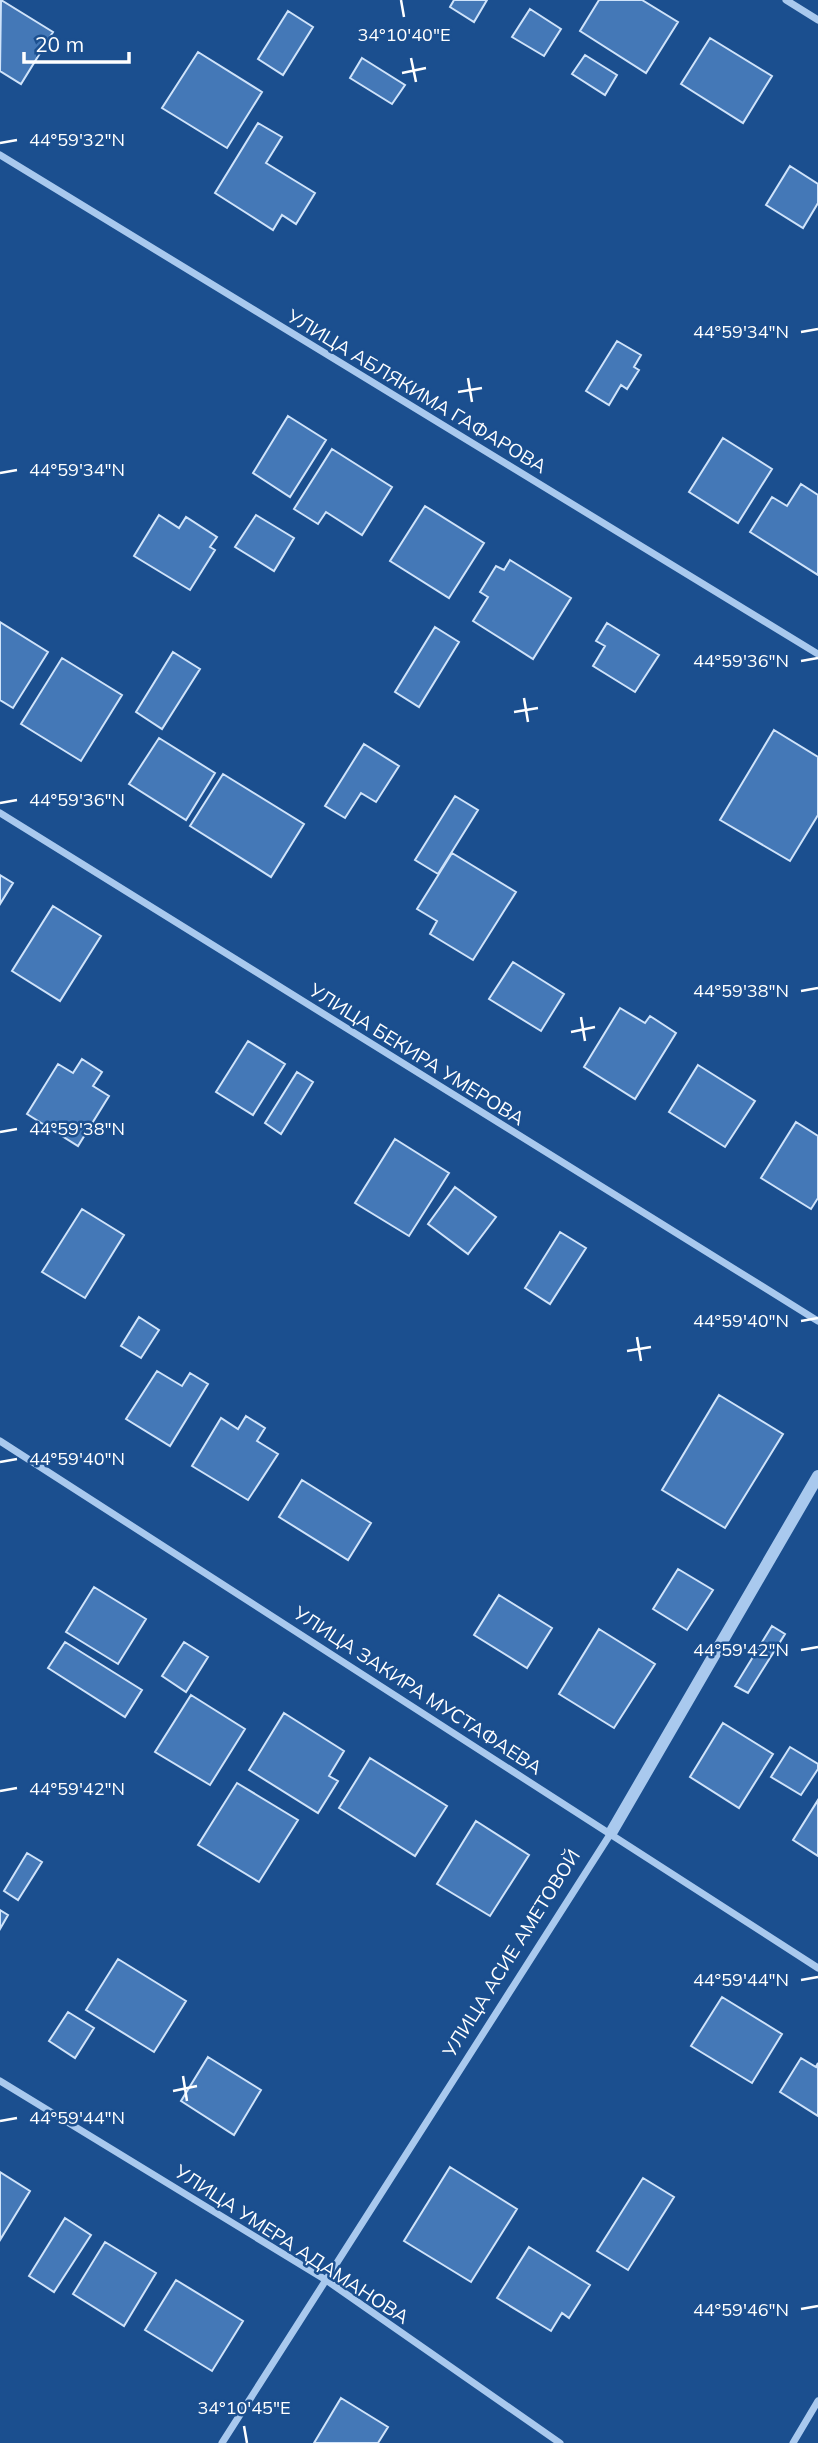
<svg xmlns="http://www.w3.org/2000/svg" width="818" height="2443" font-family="Mulish,sans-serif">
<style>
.building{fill:#4478b7;stroke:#cfe3fa;stroke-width:2}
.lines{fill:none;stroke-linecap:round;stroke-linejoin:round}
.minor{stroke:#a9c9ee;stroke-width:7}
.tertiary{stroke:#a9c9ee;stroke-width:12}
.ticks{fill:none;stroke:#fff;stroke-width:2.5}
.labels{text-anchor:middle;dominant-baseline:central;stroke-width:5;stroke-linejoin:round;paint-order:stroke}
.street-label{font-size:19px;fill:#fff;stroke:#1b4f8f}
.ticks-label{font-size:18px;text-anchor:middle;fill:#fff;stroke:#1b4f8f;stroke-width:5;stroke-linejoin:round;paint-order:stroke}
</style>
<rect width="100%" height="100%" fill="#1b4f8f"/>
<path class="building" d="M1,0L53,32L21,84L0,71Z
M454,0H487L474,22L450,7Z
M599,0H642L678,22L646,73L580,31Z
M530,9L561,29L544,56L512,37Z
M288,11L313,27L283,75L258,59Z
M710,38L772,76L743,123L681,84Z
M198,52L262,92L227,148L162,108Z
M585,55L617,75L605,95L572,74Z
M362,58L405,85L392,104L350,78Z
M258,123L282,137L266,163L315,193L296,224L282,215L273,230L215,193Z
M790,166L818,184V203L803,228L766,205Z
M617,341L641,355L634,367L639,370L627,389L621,385L609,405L586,391Z
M288,416L326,440L290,497L253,473Z
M723,438L772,469L738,523L689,492Z
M332,449L392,487L362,535L326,512L318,524L294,509Z
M801,484L818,495V575L750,532L772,497L787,506Z
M425,506L484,543L449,598L390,561Z
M159,515L179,528L186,517L217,537L210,547L215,550L190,590L134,556Z
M256,515L294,538L274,571L235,547Z
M510,560L571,598L533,659L473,621L488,597L480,592L496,566L504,570Z
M0,622L48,652L13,708L0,700Z
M607,623L659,655L635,692L593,666L605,646L596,641Z
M435,627L459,642L419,707L395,692Z
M173,652L200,669L162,729L136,712Z
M62,658L122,695L81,761L21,724Z
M774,730L818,757V815L790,861L720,820Z
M159,738L215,773L186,820L129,784Z
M364,744L399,766L376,802L361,793L345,818L325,806Z
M223,774L304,824L271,877L190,826Z
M455,796L478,810L438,874L415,860Z
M452,853L516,892L473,960L430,934L437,921L417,909Z
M0,875L13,883L0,904Z
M53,906L101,936L60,1001L12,971Z
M513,962L564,994L541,1031L489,999Z
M620,1008L645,1023L650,1016L676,1033L635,1099L584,1067Z
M248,1041L285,1064L253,1115L216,1092Z
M82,1059L102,1072L93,1086L109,1096L78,1146L27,1114L58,1064L73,1073Z
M698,1065L755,1101L725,1147L669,1112Z
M297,1072L313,1082L281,1134L265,1123Z
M796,1122L818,1136V1198L811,1209L761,1178Z
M395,1139L449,1173L409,1236L355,1203Z
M455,1187L496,1217L468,1254L428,1224Z
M82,1209L124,1235L85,1298L42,1272Z
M560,1232L586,1248L550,1304L525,1288Z
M139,1317L159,1330L141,1358L121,1346Z
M157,1371L182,1386L190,1373L208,1384L170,1446L126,1419Z
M719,1395L783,1434L725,1528L662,1490Z
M246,1416L265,1428L257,1441L278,1454L248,1500L192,1466L221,1418L238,1429Z
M302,1480L371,1523L348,1560L279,1517Z
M678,1569L713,1590L687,1630L653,1609Z
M94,1587L146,1619L118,1664L66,1632Z
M499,1595L552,1628L527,1668L474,1635Z
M772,1626L785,1634L748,1693L735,1686Z
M599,1629L655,1664L614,1728L559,1694Z
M65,1642L142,1690L125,1717L48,1668Z
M184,1642L208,1657L186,1692L162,1676Z
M191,1695L245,1729L210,1785L155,1752Z
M284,1713L344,1751L329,1776L338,1781L318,1813L249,1770Z
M723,1723L773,1754L739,1808L690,1777Z
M790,1747L818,1764V1769L801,1795L771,1777Z
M370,1758L447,1806L415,1856L339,1808Z
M237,1783L298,1820L259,1882L198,1845Z
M818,1800V1856L793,1840Z
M476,1821L529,1855L490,1916L437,1884Z
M27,1853L42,1862L18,1900L4,1891Z
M0,1910L8,1915L0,1929Z
M118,1959L186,2001L154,2052L86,2010Z
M722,1997L782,2034L752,2083L691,2046Z
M68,2012L94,2028L75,2058L49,2041Z
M208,2057L261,2090L234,2135L181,2101Z
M801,2058L816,2067L818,2063V2116L780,2092Z
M450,2167L517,2209L471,2282L404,2241Z
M0,2172L30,2191L0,2240Z
M643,2178L674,2197L628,2270L597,2251Z
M65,2218L91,2235L54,2292L29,2276Z
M105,2242L156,2273L124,2326L73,2294Z
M529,2247L590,2285L569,2318L562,2313L551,2331L497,2298Z
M176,2280L243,2321L212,2371L145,2330Z
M341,2398L388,2427L378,2443H314Z"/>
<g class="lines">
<path class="minor" d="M786,0L818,20
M0,155L818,654
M0,813L818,1321
M0,1441L818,1968
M0,2081L326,2280L560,2443
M222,2443L611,1833
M793,2443L818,2401"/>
<path class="tertiary" d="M611,1833L818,1476"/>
</g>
<path class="ticks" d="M401,0L404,17M411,58L416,82M402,73L426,68M0,143L17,140M801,332L818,329M468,378L472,402M458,392L482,388M0,473L17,470M801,661L818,658M524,698L528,722M514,712L538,708M0,803L17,800M801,991L818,988M581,1017L585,1041M571,1032L595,1027M0,1132L17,1129M801,1321L818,1318M637,1337L641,1361M627,1351L651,1347M0,1462L17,1459M801,1650L818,1647M0,1791L17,1788M801,1980L818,1977M183,2076L187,2101M173,2091L197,2086M0,2121L17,2118M801,2309L818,2306M244,2426L247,2443"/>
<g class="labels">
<g class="street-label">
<text transform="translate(417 391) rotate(31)">УЛИЦА АБЛЯКИМА ГАФАРОВА</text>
<text transform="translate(417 1054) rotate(32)">УЛИЦА БЕКИРА УМЕРОВА</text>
<text transform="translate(418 1690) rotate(33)">УЛИЦА ЗАКИРА МУСТАФАЕВА</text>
<text transform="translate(511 1953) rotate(-58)">УЛИЦА АСИЕ АМЕТОВОЙ</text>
<text transform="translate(292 2244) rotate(33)">УЛИЦА УМЕРА АДАМАНОВА</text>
</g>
</g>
<g class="ticks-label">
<text x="404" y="41">34°10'40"E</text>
<text x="77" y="146">44°59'32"N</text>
<text x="741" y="338">44°59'34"N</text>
<text x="77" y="476">44°59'34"N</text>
<text x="741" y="667">44°59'36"N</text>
<text x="77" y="806">44°59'36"N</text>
<text x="741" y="997">44°59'38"N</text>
<text x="77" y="1135">44°59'38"N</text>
<text x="741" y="1327">44°59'40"N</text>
<text x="77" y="1465">44°59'40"N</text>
<text x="741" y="1656">44°59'42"N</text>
<text x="77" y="1795">44°59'42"N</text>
<text x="741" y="1986">44°59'44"N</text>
<text x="77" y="2124">44°59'44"N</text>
<text x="741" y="2316">44°59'46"N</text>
<text x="244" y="2414">34°10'45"E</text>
</g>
<path d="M24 52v10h105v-10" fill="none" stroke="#ffffff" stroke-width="3.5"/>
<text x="35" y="52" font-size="21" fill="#ffffff" stroke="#1b4f8f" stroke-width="5" paint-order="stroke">20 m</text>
</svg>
